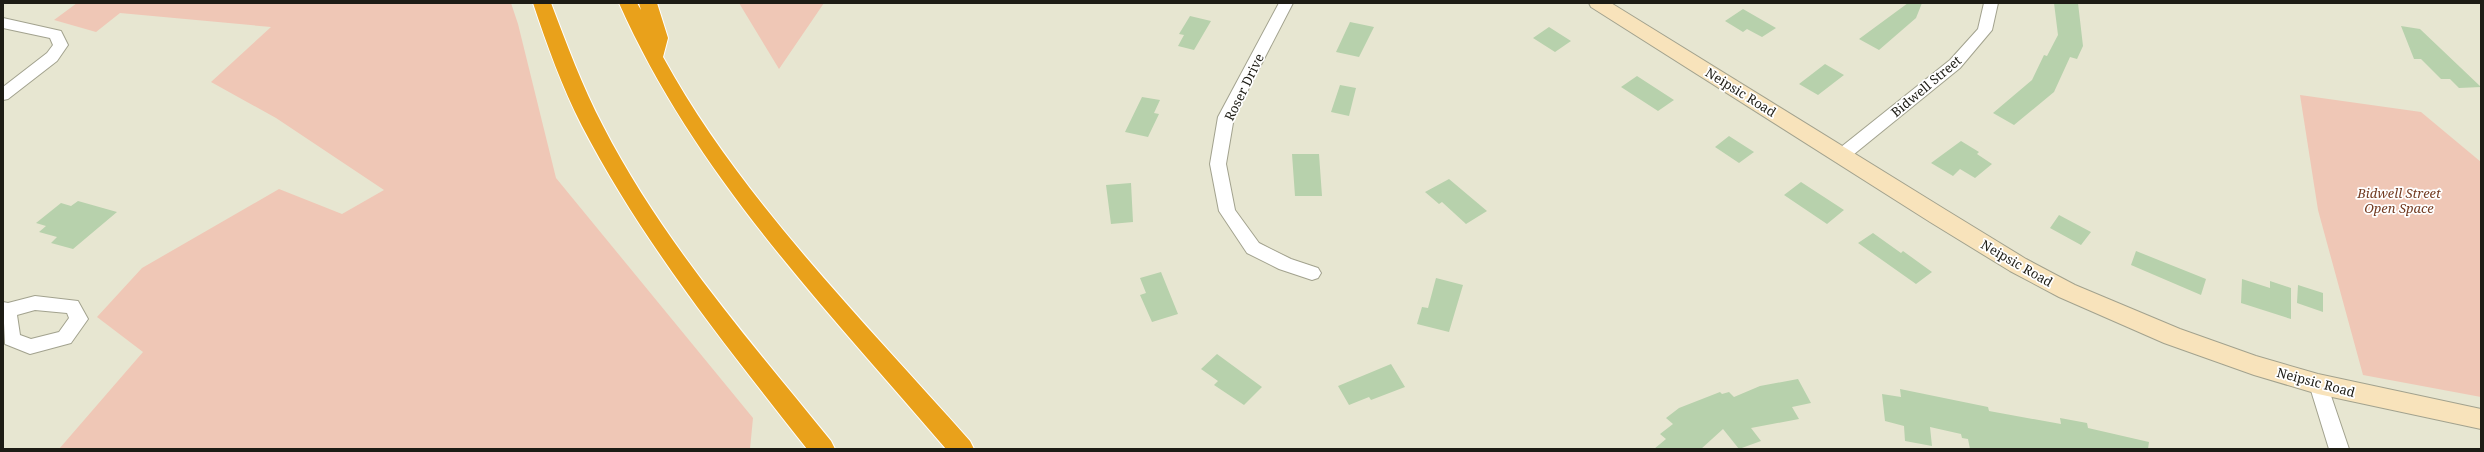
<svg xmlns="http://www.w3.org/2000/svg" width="2484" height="452" font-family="'Noto Serif',serif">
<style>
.green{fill:#efc7b6}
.building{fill:#b7d1ac}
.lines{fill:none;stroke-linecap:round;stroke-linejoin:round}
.street-casing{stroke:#a2a28e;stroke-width:2}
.secondary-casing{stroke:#a2a28e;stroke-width:2}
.highway-casing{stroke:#fff;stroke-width:2}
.street{fill:#fff;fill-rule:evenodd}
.secondary{fill:#f8e3bb;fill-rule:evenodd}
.highway{fill:#e9a11b;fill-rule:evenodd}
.labels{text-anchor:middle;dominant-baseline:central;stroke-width:3.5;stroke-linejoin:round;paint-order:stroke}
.street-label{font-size:13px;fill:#1d1c15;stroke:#fff}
.park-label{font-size:13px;font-style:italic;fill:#733b21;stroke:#fff}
</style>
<rect width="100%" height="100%" fill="#e7e6d1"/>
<path class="green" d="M77,3H511L518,24L556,178L753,418L750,449H59L143,352L97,317L142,268L279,189L342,214L384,190L276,118L211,82L271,27L120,13L96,32L54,20Z
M739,3H824L779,69Z
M2300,95L2421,112L2481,162V397L2363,375L2318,210Z"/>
<path class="building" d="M1908,3H1922L1916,18L1879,50L1859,39Z
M2054,3H2078L2083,46L2077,59L2070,57L2054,92L2014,125L1993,113L2032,80L2044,55L2047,56L2058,35Z
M1743,9L1776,28L1762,37L1747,29L1743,32L1725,21Z
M1190,16L1211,21L1194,50L1178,46L1184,35L1179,34Z
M1350,22L1374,27L1359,57L1336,52Z
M2401,26L2420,29L2481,87L2459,88L2450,79H2441L2421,59H2414Z
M1549,27L1571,41L1555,52L1533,38Z
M1825,64L1844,75L1818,95L1799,84Z
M1637,76L1674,100L1658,111L1621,87Z
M1340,85L1356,88L1349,116L1331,112Z
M1142,97L1160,100L1154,113L1159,114L1148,137L1125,132Z
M1729,136L1754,152L1739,163L1715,147Z
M1961,141L1979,152L1977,154L1992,164L1975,178L1960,169L1953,176L1931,163Z
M1292,154H1319L1322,196H1295Z
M1449,179L1487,211L1466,224L1442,202L1439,204L1425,192Z
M1801,182L1844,210L1827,224L1784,195Z
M1131,183L1133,222L1111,224L1106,185Z
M78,201L117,212L73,249L51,243L57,237L39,232L46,226L36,223L61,203L71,206Z
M2059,215L2091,232L2081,245L2050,228Z
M1873,233L1901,253L1903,251L1932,272L1916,284L1858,243Z
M2136,251L2206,279L2201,295L2131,265Z
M1161,272L1178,314L1152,322L1140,295L1146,293L1140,278Z
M1436,278L1463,285L1449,332L1417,324L1422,307L1428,308Z
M2242,279L2270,288V281L2291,288V319L2241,303Z
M2298,285L2323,293V312L2297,303Z
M1217,354L1262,387L1244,405L1214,385L1218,381L1201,369Z
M1391,364L1405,387L1371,400L1369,397L1349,405L1338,386Z
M1798,379L1811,403L1792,407L1799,419L1751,428L1761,441L1739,449L1723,429L1701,449H1654L1666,439L1660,434L1673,424L1666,418L1679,408L1720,392L1722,394L1729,392L1734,397L1760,386Z
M1900,389L1988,407L1989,411L2061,424L2060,418L2087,423L2088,428L2149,442L2148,449H1970L1968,439L1962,438L1961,434L1930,427L1932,446L1905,441L1904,426L1885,421L1882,394L1901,397Z"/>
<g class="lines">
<defs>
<path id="street" d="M1279,3H1293L1234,117L1226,164L1235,210L1259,243L1291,259L1318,268L1321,273L1318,278L1312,280L1279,269L1247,253L1219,211L1210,164L1218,117Z
M1984,3H1998L1992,30L1960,68L1848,159H1836L1834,155L1836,151L1950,60L1978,29Z
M3,18L61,31L68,45L57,61L8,99L3,100V87L47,53L53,45L50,38L3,28Z
M35,296L78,301L88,319L71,343L30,354L5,344L3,302L8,303ZM35,310L67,313L69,318L59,332L31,339L20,335L17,315Z
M2318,376L2325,379L2327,384L2349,449H2329L2309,384L2311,379Z"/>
<path id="secondary" d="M1589,3H1611L1946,210L2026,259L2075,285L2180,329L2256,356L2318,374L2481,409V429L2318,394L2254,375L2164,343L2059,297L2010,271L1930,222L1591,7Z"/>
<path id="highway" d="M533,3H551C567,45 582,86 603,126C662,241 750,341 831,441L835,449H807C726,346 643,243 582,126C562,87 547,45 533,3Z
M619,3H637L641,10L639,3H657L668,38L663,57C740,198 864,321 970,441L974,449H946C824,306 696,176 619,3Z"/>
</defs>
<use href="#street" class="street-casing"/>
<use href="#secondary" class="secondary-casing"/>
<use href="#highway" class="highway-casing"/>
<use href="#street" class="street"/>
<use href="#secondary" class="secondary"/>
<use href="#highway" class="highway"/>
</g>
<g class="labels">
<g class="street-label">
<text transform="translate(1926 86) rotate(-40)">Bidwell Street</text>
<text transform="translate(1244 87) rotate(-64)">Roser Drive</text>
<text transform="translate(1741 92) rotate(32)">Neipsic Road</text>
<text transform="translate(2017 263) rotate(30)">Neipsic Road</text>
<text transform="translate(2316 382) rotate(15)">Neipsic Road</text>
</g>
<g class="park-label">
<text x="2399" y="193">Bidwell Street<tspan x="2399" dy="15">Open Space</tspan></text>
</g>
</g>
<rect width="2484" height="452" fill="none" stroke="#1d1c15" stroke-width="8"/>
</svg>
